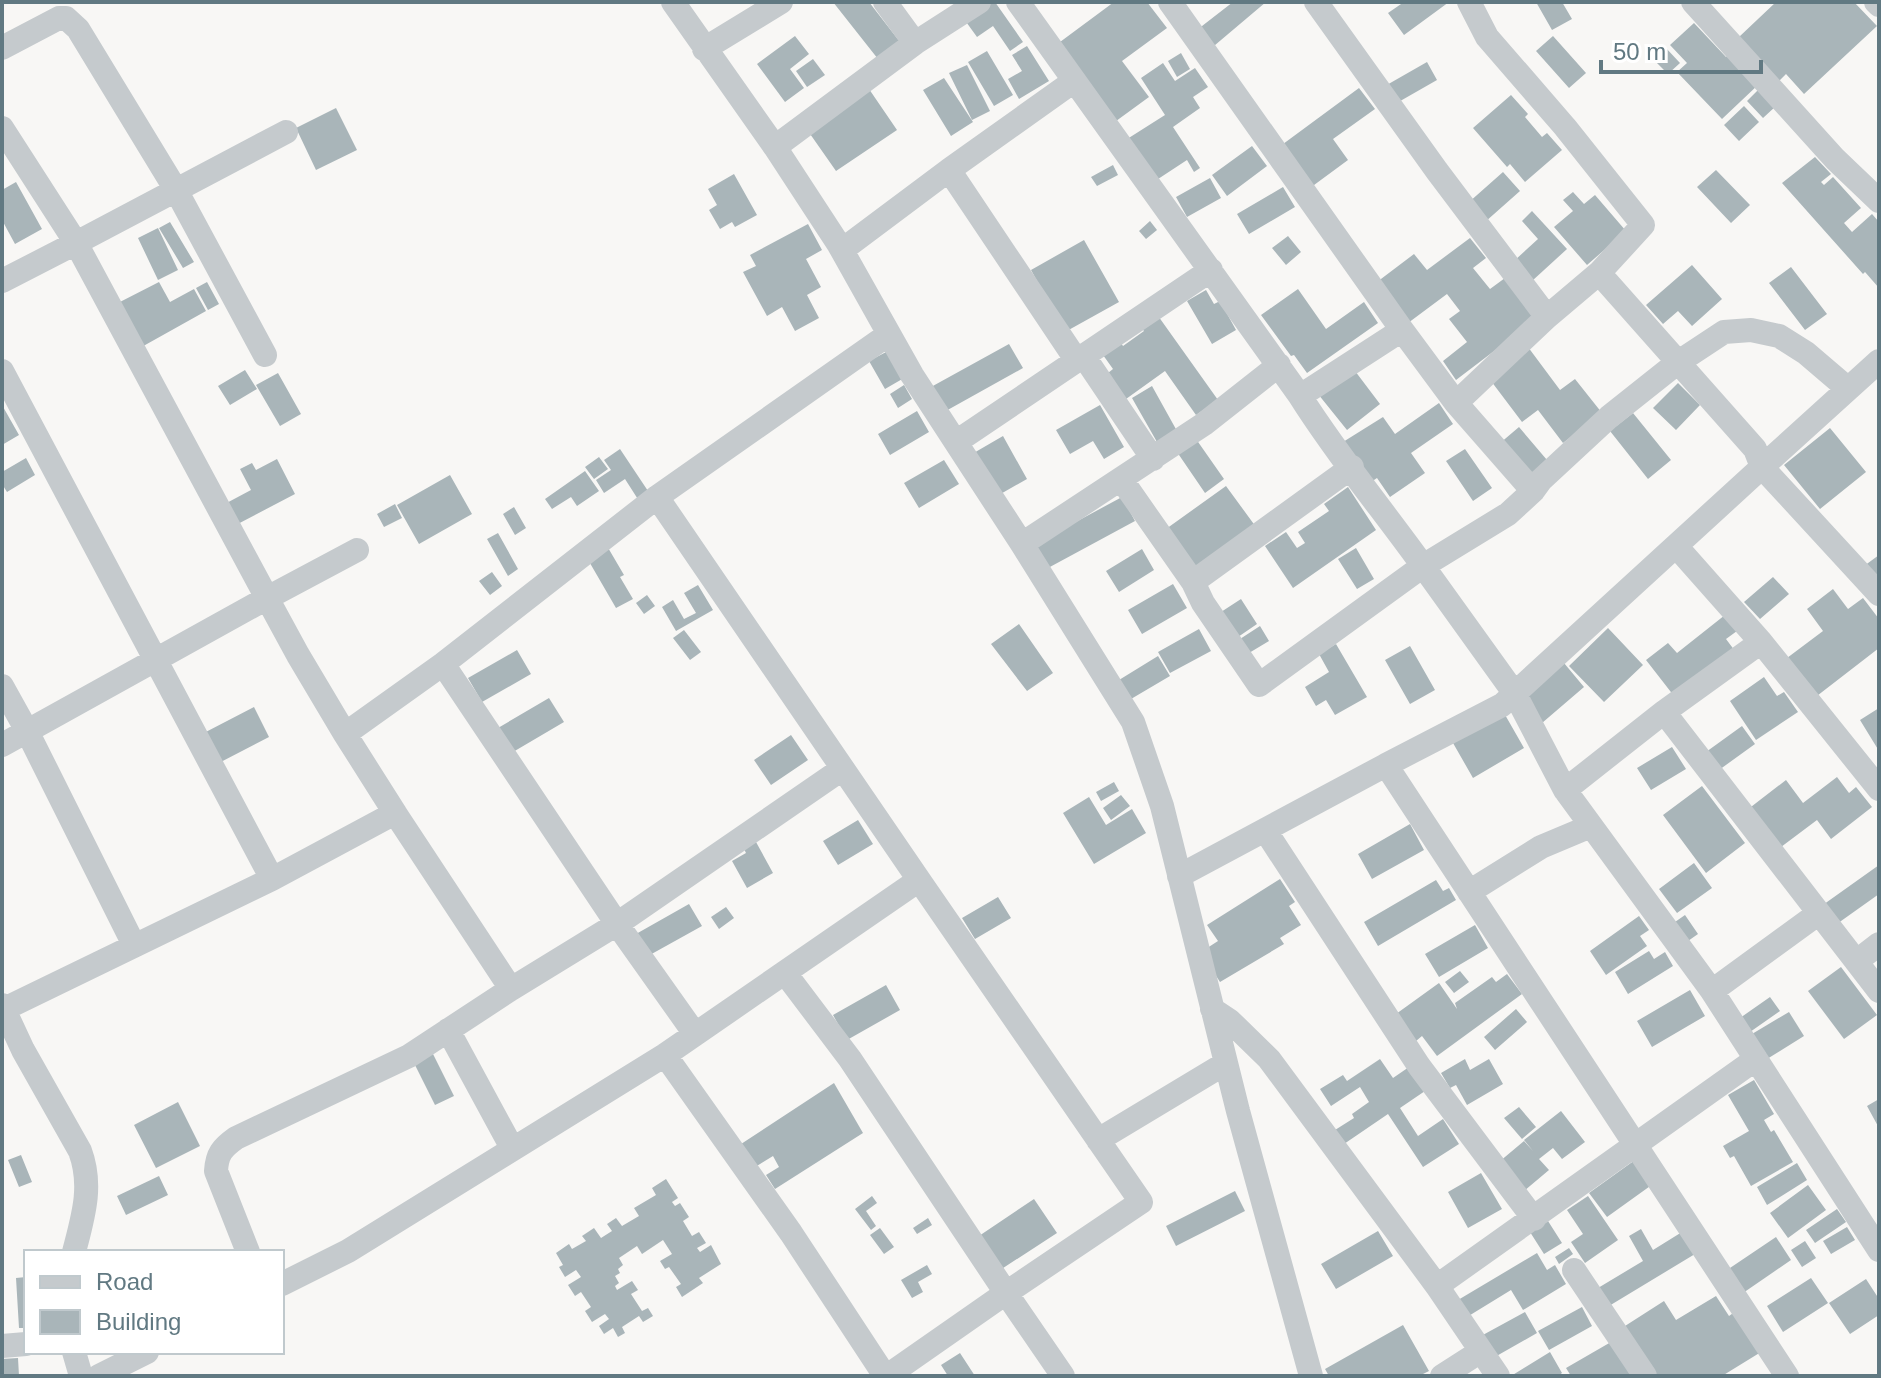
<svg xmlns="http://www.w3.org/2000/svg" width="1881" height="1378" font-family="Helvetica,sans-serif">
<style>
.building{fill:#a9b5b9}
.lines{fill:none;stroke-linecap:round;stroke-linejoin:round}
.minor{stroke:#c5cacd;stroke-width:24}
</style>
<rect width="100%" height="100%" fill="#f8f7f5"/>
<path class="building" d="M833,2H869L900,42L878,59Z
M988,2H995L1023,42L1010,51L993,26L977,37L964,19Z
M1114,2H1147L1167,28L1122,61L1149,97L1112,124L1060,42Z
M1233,2H1266L1208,51L1193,33Z
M1404,2H1449L1404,35L1388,13Z
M1536,2H1562L1572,19L1552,30Z
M1776,2H1854L1877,26L1804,94L1786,74L1779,81L1739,37Z
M1694,23L1726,57L1730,54L1759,84L1722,119L1677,72L1687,63L1670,45Z
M795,36L809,54L790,69L804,88L785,102L757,64Z
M1553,36L1586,73L1569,88L1536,51Z
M1027,46L1049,81L1019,99L1008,79L1022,71L1012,55Z
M1665,47L1680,63L1668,74L1653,59Z
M987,51L1013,95L994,106L968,62Z
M1181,53L1190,69L1177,77L1168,61Z
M813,59L825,75L807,87L796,71Z
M1427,62L1437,80L1395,104L1385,86Z
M1163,63L1175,81L1195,68L1208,87L1193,97L1200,108L1173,127L1200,168L1194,172L1187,160L1155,181L1124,141L1165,115L1141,78Z
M967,65L990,111L972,120L949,73Z
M944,78L973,122L951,136L923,90Z
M1359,88L1375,109L1333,139L1348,160L1310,188L1279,147Z
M1760,88L1776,106L1763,118L1747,101Z
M869,89L897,130L836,171L808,131Z
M1511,95L1528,114L1525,117L1542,137L1547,133L1562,150L1525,182L1510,164L1507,167L1473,128Z
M1744,106L1759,122L1739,141L1724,125Z
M336,108L357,150L316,170L296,128Z
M1252,146L1267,166L1227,196L1212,175Z
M1815,157L1831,174L1821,182L1824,185L1833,177L1861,208L1844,223L1852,232L1872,214L1879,222V288L1865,272L1863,274L1782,183Z
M1113,165L1118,175L1097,186L1091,177Z
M1716,170L1750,205L1731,223L1697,187Z
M1503,172L1520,191L1485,222L1468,203Z
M734,174L757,215L735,227L732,222L720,229L709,210L717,205L708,189Z
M1210,178L1221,198L1187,217L1176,197Z
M16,182L42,229L15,244L2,220V190Z
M1283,187L1295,207L1249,234L1237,214Z
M1573,192L1584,204L1595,195L1626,231L1587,265L1554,227L1573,211L1563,200Z
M1532,211L1567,249L1532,281L1514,261L1538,239L1522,221Z
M1150,221L1157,230L1146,239L1139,231Z
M170,222L194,262L183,268L159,228Z
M808,224L822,250L806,259L821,287L807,295L819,318L795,331L782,307L767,316L743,272L756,266L750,255Z
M158,228L178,270L158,280L138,238Z
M1288,236L1301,252L1286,265L1272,248Z
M1470,238L1486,258L1473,268L1490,289L1505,278L1536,319L1456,380L1443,361L1467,342L1449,319L1460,311L1447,294L1408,323L1377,282L1414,254L1427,270Z
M1084,240L1119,302L1065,332L1031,270Z
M1692,265L1722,299L1692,326L1678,311L1663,324L1646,305Z
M1791,267L1827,314L1805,330L1769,283Z
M159,282L170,302L194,289L206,311L138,349L116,304Z
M207,282L219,304L208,310L196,288Z
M1298,289L1326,329L1364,302L1378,323L1307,373L1294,355L1291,356L1261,315Z
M1206,290L1214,304L1220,301L1236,330L1212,344L1187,301Z
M1156,313L1218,400L1196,415L1165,371L1126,399L1108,373L1113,369L1103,355L1121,343L1123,346L1144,331L1139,325Z
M1009,344L1023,368L944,412L931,387Z
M1528,347L1560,390L1575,379L1602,413L1563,443L1538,410L1522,422L1488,377Z
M888,351L904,378L885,389L869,361Z
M1352,367L1380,404L1347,430L1318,394Z
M245,370L257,389L230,405L218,386Z
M278,373L301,414L280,426L256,385Z
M1678,383L1700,405L1676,430L1653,408Z
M904,385L912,399L898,408L890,394Z
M1152,386L1177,431L1157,442L1132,398Z
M1439,403L1453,424L1411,453L1425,473L1390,497L1377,478L1371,482L1343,442L1383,417L1395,434Z
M2,405L19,435L2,445Z
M1100,405L1124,447L1104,459L1093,441L1070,454L1056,430Z
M917,411L929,432L890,455L878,434Z
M1633,413L1671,460L1648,479L1610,431Z
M1519,427L1547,460L1528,477L1499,444Z
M1830,428L1866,472L1820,509L1784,465Z
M1003,436L1027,479L997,496L972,454Z
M1196,439L1224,479L1205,493L1177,452Z
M620,449L652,497L641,504L625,479L604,493L596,480L611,470L604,460Z
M1465,449L1492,488L1473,501L1446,461Z
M599,457L608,469L594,479L585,467Z
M26,458L35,475L7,492L2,484V472Z
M277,459L295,494L232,527L221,506L251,490L240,469L252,463L256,470Z
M944,460L959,484L919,508L904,483Z
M585,471L599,491L577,506L571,497L552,509L545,499Z
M450,475L472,514L419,544L397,505Z
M1226,486L1256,527L1196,570L1166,529Z
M1348,487L1376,530L1293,588L1265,546L1286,532L1297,548L1305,543L1298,532L1329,511L1324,504Z
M1122,497L1135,521L1048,568L1035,544Z
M395,504L402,518L384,527L377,514Z
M514,507L526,528L515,535L503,514Z
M498,533L518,569L508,576L487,539Z
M607,546L624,575L620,577L633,599L616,608L587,558Z
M1356,548L1374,579L1357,589L1338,559Z
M1142,549L1154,570L1119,592L1106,571Z
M1879,555V585L1864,566Z
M492,572L502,586L490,595L479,581Z
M1773,577L1789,594L1760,619L1744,602Z
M1173,584L1187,608L1142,634L1128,610Z
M698,585L713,610L676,631L662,607L673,600L684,619L696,613L684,593Z
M1833,589L1848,609L1863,598L1879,619V648L1813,699L1783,661L1823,631L1807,609Z
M647,595L655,606L644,614L636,603Z
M1241,599L1257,624L1238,637L1221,612Z
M1725,615L1737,631L1726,639L1735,651L1674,696L1646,660L1668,643L1677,653Z
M1019,624L1053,673L1027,691L991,644Z
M1260,626L1269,641L1249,653L1240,639Z
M1608,628L1643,665L1604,702L1569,666Z
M1199,629L1211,651L1170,673L1158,652Z
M684,630L701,652L690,660L673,638Z
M1336,644L1367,697L1335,715L1326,700L1316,706L1305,687L1329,672L1319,654Z
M1410,646L1435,690L1410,704L1385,660Z
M517,650L531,674L482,702L468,678Z
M1158,656L1170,676L1131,699L1119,680Z
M1564,663L1584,687L1542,723L1522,698Z
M1764,677L1777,696L1784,692L1798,712L1756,740L1730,701Z
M549,698L564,722L513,752L498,728Z
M254,707L269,737L215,765L200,735Z
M1879,708V751L1860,720Z
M1504,713L1524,748L1473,778L1453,743Z
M1742,726L1755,744L1719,770L1706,752Z
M791,735L808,760L771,785L754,760Z
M1672,747L1686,769L1651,790L1637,768Z
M1837,777L1849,793L1856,787L1872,807L1831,839L1817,820L1777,850L1747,810L1786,780L1803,803Z
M1114,782L1119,791L1101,801L1096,792Z
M1702,786L1745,843L1706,873L1663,815Z
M1121,795L1130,806L1111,820L1103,808Z
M1089,797L1106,825L1132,809L1146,833L1094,864L1063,813Z
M858,820L873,844L838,865L823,841Z
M1410,824L1424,850L1372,879L1358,854Z
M756,842L773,873L747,888L732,861L746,853L744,849Z
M1694,863L1712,888L1677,913L1659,889Z
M1879,865V894L1834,926L1820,907Z
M1280,879L1295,902L1289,906L1301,925L1280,938L1284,944L1220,982L1201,952L1218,941L1207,925Z
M1436,880L1443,891L1449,888L1456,900L1378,946L1364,922Z
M998,897L1011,918L975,939L962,918Z
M689,904L702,926L648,956L636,934Z
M726,907L734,918L719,929L711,917Z
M1685,915L1698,934L1688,941L1675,922Z
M1639,916L1649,930L1640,936L1647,946L1606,975L1590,951Z
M1475,925L1488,948L1439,977L1425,954Z
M1649,951L1654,959L1665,952L1673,966L1628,994L1615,972Z
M1841,967L1877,1015L1844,1039L1808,991Z
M1460,971L1469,982L1454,993L1445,982Z
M1507,974L1522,994L1437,1056L1422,1036L1416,1041L1396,1014L1439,983L1457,1009L1455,1003L1492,977L1496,982Z
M886,985L900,1010L847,1040L833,1015Z
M1690,990L1705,1016L1652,1047L1637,1021Z
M1770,997L1780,1011L1750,1032L1740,1018Z
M1516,1009L1527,1022L1495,1050L1484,1037Z
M1789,1012L1804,1036L1767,1059L1752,1034Z
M429,1046L454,1096L435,1105L410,1055Z
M1380,1059L1393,1078L1409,1067L1425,1091L1400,1108L1418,1136L1443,1119L1459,1144L1423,1167L1388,1114L1344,1144L1335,1130L1354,1118L1352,1114L1369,1102L1360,1087L1331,1106L1320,1089L1343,1075L1347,1081Z
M1465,1059L1470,1070L1489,1059L1503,1084L1467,1105L1456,1085L1450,1088L1441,1073Z
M1754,1080L1774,1114L1764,1120L1771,1132L1774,1130L1793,1162L1751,1186L1734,1156L1730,1158L1723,1146L1749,1131L1728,1095Z
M834,1083L863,1133L775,1189L766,1175L779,1167L773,1156L752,1169L738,1146Z
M1879,1099V1128L1867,1106Z
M178,1102L200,1146L156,1168L134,1125Z
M1519,1107L1536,1127L1522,1139L1504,1118Z
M1561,1111L1585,1142L1562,1159L1553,1148L1539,1159L1549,1170L1524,1191L1499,1162L1524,1141L1533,1151L1524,1140Z
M21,1155L32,1182L19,1187L8,1160Z
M1635,1160L1653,1184L1607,1217L1589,1193Z
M1797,1163L1807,1180L1767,1205L1757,1187Z
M1481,1173L1502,1209L1468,1228L1448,1192Z
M159,1176L168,1195L126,1215L117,1196Z
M666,1179L678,1198L672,1202L675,1206L680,1203L689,1217L683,1221L692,1236L699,1232L706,1243L697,1248L700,1252L711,1245L721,1264L699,1278L703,1283L682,1297L676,1287L681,1284L669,1267L665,1269L660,1261L672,1254L663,1240L642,1254L637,1246L619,1258L623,1265L618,1269L620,1273L615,1276L619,1283L615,1286L617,1290L632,1281L638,1290L631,1294L642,1311L648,1308L653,1316L643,1322L639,1316L622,1327L625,1333L618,1337L613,1328L604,1334L599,1326L609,1319L605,1314L592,1322L585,1311L591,1307L581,1292L575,1296L568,1285L581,1277L576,1270L565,1277L559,1267L563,1265L556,1253L569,1244L572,1249L586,1241L582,1236L594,1228L601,1238L612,1231L607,1224L616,1218L622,1226L639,1216L634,1208L656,1195L652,1188Z
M1808,1185L1826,1210L1788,1238L1770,1213Z
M1235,1191L1245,1211L1176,1246L1166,1226Z
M872,1196L877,1203L866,1211L876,1226L871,1230L855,1209Z
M1588,1196L1618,1240L1585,1263L1571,1242L1583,1234L1567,1210Z
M1034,1199L1057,1233L997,1272L976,1238Z
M1837,1209L1846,1222L1815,1243L1806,1230Z
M928,1218L932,1225L917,1234L913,1228Z
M1548,1221L1562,1243L1544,1254L1530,1232Z
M1847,1227L1855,1240L1831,1254L1823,1241Z
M880,1228L894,1247L884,1254L870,1235Z
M1641,1229L1653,1250L1682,1232L1695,1254L1609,1306L1598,1288L1643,1261L1629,1236Z
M1378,1231L1393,1256L1336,1289L1321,1264Z
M1776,1237L1791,1260L1743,1293L1727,1270Z
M1805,1241L1816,1258L1802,1267L1791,1250Z
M1569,1248L1573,1254L1559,1264L1555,1257Z
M1537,1253L1547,1270L1555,1265L1566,1284L1523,1310L1511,1290L1467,1317L1458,1300Z
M927,1265L932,1274L918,1282L923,1292L912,1298L901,1280Z
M26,1277V1328H19L16,1278Z
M1811,1278L1828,1303L1783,1332L1767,1306Z
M1866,1279L1879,1299V1315L1850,1334L1829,1303Z
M1716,1296L1729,1316L1736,1311L1761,1352L1722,1376H1656L1625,1326L1664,1301L1676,1320Z
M1582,1307L1592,1326L1549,1350L1538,1331Z
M1525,1312L1537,1333L1493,1358L1481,1336Z
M1403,1325L1429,1371L1419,1376H1329L1325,1369Z
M1611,1342L1631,1376H1571L1566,1368Z
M1550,1352L1562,1373L1558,1376H1511Z
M960,1353L975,1376H948L941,1365Z
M18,1358L19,1376H2V1359Z"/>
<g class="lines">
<path class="minor" d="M673,2L775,147L839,245L912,375L1022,544L1133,722L1162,806L1238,1111L1311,1376
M885,2L915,43L979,2
M1018,2L1300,396
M1170,2L1402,330
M1316,2L1437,171L1547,317L1599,273
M1469,2L1487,37L1565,127L1643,225L1599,273L1755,449L1762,467L1502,705L1386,765L1787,1376
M1693,2L1835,159L1879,201
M1876,2L1879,5
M2,48L59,18H66L78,29L176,190L265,355
M704,49L781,2
M2,128L76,243L2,281
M286,132L76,243L267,598L357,550
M775,147L915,43
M949,170L1074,81
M842,250L949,170L1077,361
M1547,317L1456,403L1533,491L1508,514L1423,566L1515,694L1565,790L1712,991L1879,1250
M1083,355L1153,459
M1879,361L1762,467L1879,594
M2,371L272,879
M956,442L1211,270
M1121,479L1193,582L1352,467
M1533,491L1541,480L1609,417L1677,363L1724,332L1751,330L1779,336L1806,353L1847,388
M1022,544L1204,424L1279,365
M1676,546L1761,642L1664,712L1879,991
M1193,582L1203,603L1259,685L1423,566C1382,509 1337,455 1300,396L1402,330L1456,403
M1761,642L1879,789
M443,664L617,924L695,1034
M2,686L27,731L134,945
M2,745L267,598L298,655L345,734L443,664L657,497L889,334
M1565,790L1664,712
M1265,830L1419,1066L1534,1219
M1179,876L1386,765
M919,880L1141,1202L1006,1293L1063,1376
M1469,892L1541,847L1591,826
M1857,961L1879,944
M785,973L850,1059L1006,1293L887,1376
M511,989L617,924L842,769
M1712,991L1819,913
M2,1005L23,1050L80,1151C93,1186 83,1217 74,1252
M1212,1009L1230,1021L1269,1059L1437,1286L1756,1059
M2,1010L272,879L395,813L345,734
M448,1030L512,1148
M665,1055L791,1233L885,1376
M1098,1140L1226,1063
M248,1252L216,1171C217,1154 222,1148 236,1138L409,1056L511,989L395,813
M1574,1270L1645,1376
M282,1284L348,1251L665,1055L919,880L657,497
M1437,1286L1498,1376
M2,1346L26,1344
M74,1352L81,1376
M99,1376L147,1352
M1442,1376L1481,1351"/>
</g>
<rect width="1881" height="1378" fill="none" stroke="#617982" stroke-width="8"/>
<rect x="24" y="1250" width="260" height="104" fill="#ffffff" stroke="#c0c9cd" stroke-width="2"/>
<rect x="40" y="1276" width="40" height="12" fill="#c5cacd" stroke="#c0c9cd" stroke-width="2"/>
<text x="96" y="1290" font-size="24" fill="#617982">Road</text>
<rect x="40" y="1310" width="40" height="24" fill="#a9b5b9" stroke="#c0c9cd" stroke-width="2"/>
<text x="96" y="1330" font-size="24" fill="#617982">Building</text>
<path d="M1601 60v12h160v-12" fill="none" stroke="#617982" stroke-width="4"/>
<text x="1613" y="60" font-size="24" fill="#617982" stroke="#ffffff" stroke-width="6" paint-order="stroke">50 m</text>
</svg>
